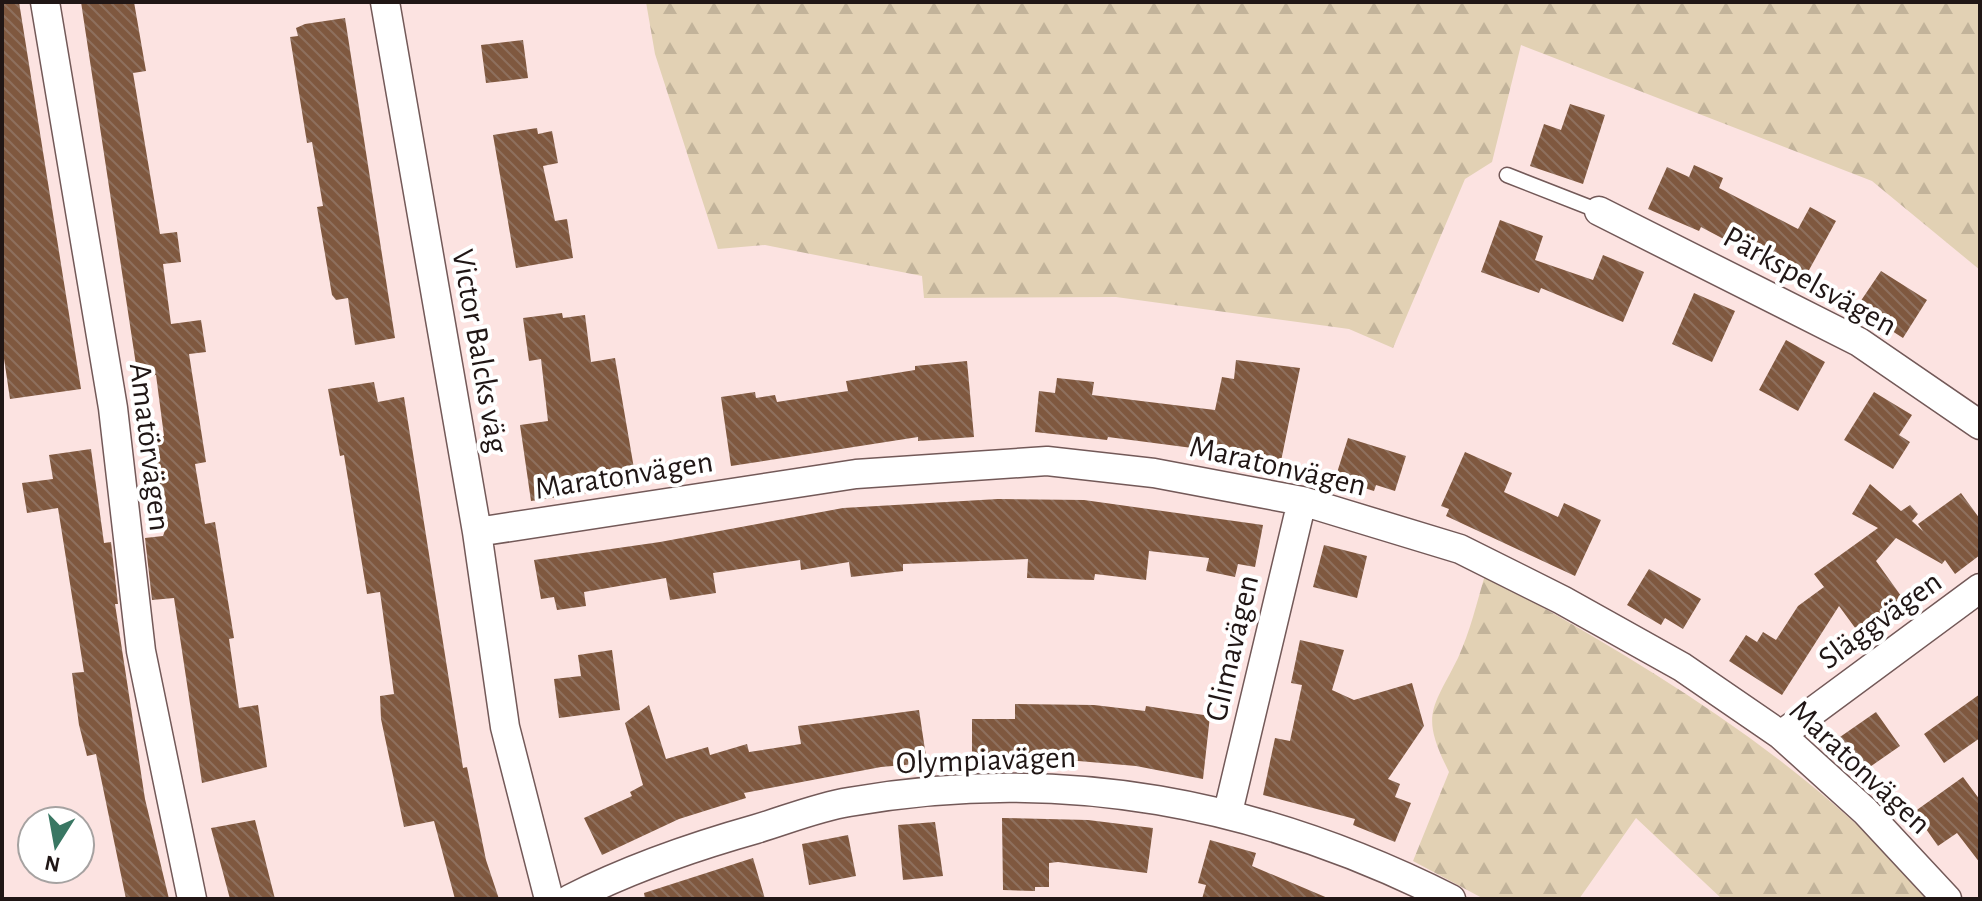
<svg xmlns="http://www.w3.org/2000/svg" width="1982" height="901" font-family="'Alegreya Sans',sans-serif">
<style>
.forest{fill:url(#forest-firs)}
.building{fill:url(#building-back-hatch)}
.lines{fill:none;stroke-linecap:round;stroke-linejoin:round}
.lane-casing{stroke:#735958;stroke-width:17}
.street-casing{stroke:#735958;stroke-width:31}
.lane{stroke:#fff;stroke-width:14}
.street{stroke:#fff;stroke-width:28}
.labels{text-anchor:middle;dominant-baseline:central;stroke-width:8;stroke-linejoin:round;paint-order:stroke}
.street-label{font-size:32px;fill:#201615;stroke:#fff}
</style>
<defs>
<pattern id="forest-firs" width="22" height="20" patternUnits="userSpaceOnUse" patternTransform="scale(2)"><rect width="22" height="20" fill="#e2d1b4"/><path d="M5 1l3.5 6h-7zM16 11l3.5 6h-7z" fill="#c2b39a"/></pattern>
<pattern id="building-back-hatch" width="6" height="6" patternUnits="userSpaceOnUse" patternTransform="scale(2)"><rect width="6" height="6" fill="#7f583f"/><path d="M-1 5l2 2M0 0l6 6M5-1l2 2" fill="none" stroke="#8e705e"/></pattern>
</defs>
<rect width="100%" height="100%" fill="#fce3e1"/>
<path class="forest" d="M646,2H1980V270L1872,181L1521,45L1492,162L1465,179L1393,348L1349,329L1116,297L924,298L922,276L765,245L718,249L655,54Z
M1485,575C1615,647 1745,723 1855,823C1881,846 1903,874 1926,899H1722L1636,818L1579,899H1484L1413,861L1449,772C1420,714 1432,710 1458,658C1470,632 1477,602 1485,575Z"/>
<path class="building" d="M2,2H19L81,389L10,399L2,345Z
M81,2H134L146,71L133,73L160,234L177,232L181,262L163,264L171,324L201,320L206,352L189,354L206,462L195,464L205,524L215,522L234,638L229,639L239,708L258,705L267,767L202,783L174,598L152,600L145,538L163,536L165,530L150,439L164,436L156,375L138,378Z
M345,18L395,338L355,345L348,298L336,300L332,295L317,207L323,206L312,142L307,143L290,37L298,36L296,28L305,24Z
M523,40L528,78L486,83L481,45Z
M1570,104L1605,115L1583,184L1530,166L1544,124L1561,130Z
M537,128L538,134L552,131L558,163L543,166L555,221L567,219L573,258L516,268L493,135Z
M1694,165L1723,178L1719,188L1798,229L1810,207L1836,221L1803,281L1701,227L1699,231L1648,209L1667,167L1689,177Z
M1500,220L1543,236L1535,260L1593,280L1603,255L1644,272L1623,322L1541,288L1539,293L1481,272Z
M1881,271L1927,300L1903,338L1856,308Z
M1694,293L1735,311L1712,362L1672,344Z
M562,313L563,318L585,315L591,362L615,358L637,486L531,501L520,425L548,421L541,359L529,361L523,318Z
M1786,340L1825,362L1798,411L1759,390Z
M1236,360L1300,368L1280,466L1200,449L1108,437L1107,440L1035,432L1039,391L1055,393L1057,378L1094,382L1092,395L1215,410L1222,377L1234,379Z
M967,361L974,437L918,441V437L731,466L721,397L755,392L756,398L775,395L777,402L848,391L846,381L915,370V366Z
M374,382L378,402L404,397L463,768L467,767L486,860L499,899H455L434,821L404,827L381,719L380,696L394,694L380,592L367,594L344,455L340,456L328,389Z
M1874,392L1912,415L1899,435L1910,442L1893,469L1844,440Z
M1348,438L1406,456L1395,491L1376,485L1374,491L1335,479Z
M91,449L104,543L111,542L118,604H115L145,799L169,899H126L96,754L87,756L79,725L72,673L84,672L58,508L27,513L22,483L53,479L49,455Z
M1465,452L1512,473L1504,492L1558,517L1564,503L1601,520L1575,576L1446,516L1449,509L1441,506Z
M1870,484L1901,511L1910,505L1918,514L1912,521L1923,531L1918,524L1961,493L1980,519V555L1955,574L1945,560L1942,564L1896,538L1876,561L1909,607L1864,640L1839,606L1782,695L1729,661L1746,635L1757,642L1763,632L1776,640L1798,606L1824,587L1814,574L1878,528L1852,514Z
M998,499L1084,500L1263,525L1255,567L1238,564L1235,577L1206,571L1209,558L1149,551L1146,580L1095,574L1094,580L1027,578L1028,559L903,564V571L851,577L849,562L801,570L800,560L713,573L716,593L670,600L666,578L584,592L586,606L557,610L554,597L541,599L534,560L660,542L843,508Z
M1324,545L1367,556L1357,598L1313,587Z
M1649,569L1701,599L1683,629L1665,618L1661,625L1627,605Z
M1300,640L1344,650L1332,690L1354,700L1412,683L1424,726L1388,779L1400,784L1395,797L1411,803L1395,842L1353,825L1355,819L1263,795L1275,738L1290,741L1302,685L1291,683Z
M612,650L620,710L559,718L554,679L581,676L578,655Z
M1980,694V738L1944,763L1924,734Z
M1015,704L1094,705L1145,711L1146,706L1210,716L1203,779L1136,766L1021,756V761L972,760V719H1015Z
M649,705L666,759L708,747L710,755L747,744L749,752L801,744L798,726L919,710L927,763L881,767L744,793L746,798L679,819L602,855L584,818L632,796L630,792L643,785L625,723Z
M1876,712L1900,746L1864,771L1840,737Z
M1963,777L1980,800V863L1957,833L1938,846L1914,812Z
M1002,818L1088,820L1153,828L1147,873L1058,862L1049,863V887H1035V891L1003,890Z
M255,820L275,899H230L211,828Z
M935,822L943,876L903,880L898,825Z
M848,835L856,876L809,885L802,844Z
M1210,840L1256,853L1252,866L1330,899H1202L1206,885L1198,883Z
M753,858L765,899H645L644,893Z"/>
<g class="lines">
<defs>
<path id="lane" d="M1507,175L1599,211"/>
<path id="street" d="M45,2L113,408L141,651L192,899
M385,2L477,532L505,727L549,899
M1599,211L1859,342L1980,425
M477,532L856,474L1047,461L1154,473L1302,501L1460,549L1562,600L1682,667L1781,735L1865,811L1947,899
M1781,735L1980,588
M1228,812L1302,501
M570,899C629,869 692,847 756,829C786,820 818,807 849,802C1062,764 1260,803 1451,899"/>
</defs>
<use href="#lane" class="lane-casing"/>
<use href="#street" class="street-casing"/>
<use href="#lane" class="lane"/>
<use href="#street" class="street"/>
</g>
<g class="labels">
<g class="street-label">
<text transform="translate(1810 281) rotate(29)">Pärkspelsvägen</text>
<text transform="translate(480 351) rotate(80)">Victor Balcks väg</text>
<text transform="translate(150 447) rotate(83)">Amatörvägen</text>
<text transform="translate(1278 466) rotate(13)">Maratonvägen</text>
<text transform="translate(624 475) rotate(-9)">Maratonvägen</text>
<text transform="translate(1880 620) rotate(-36)">Släggvägen</text>
<text transform="translate(1232 648) rotate(-77)">Glimavägen</text>
<text transform="translate(986 760) rotate(-2)">Olympiavägen</text>
<text transform="translate(1860 767) rotate(43)">Maratonvägen</text>
</g>
</g>
<rect width="1982" height="901" fill="none" stroke="#201615" stroke-width="8"/>
<g transform="translate(56 845) rotate(191)"><circle r="38" fill="#ffffff" stroke="#a6a2a1" stroke-width="2"/>
<path d="M0-6L14 30L0 20L-14 30Z" fill="#397763"/>
<text y="-12" font-size="22" font-weight="bold" text-anchor="middle" fill="#201615">N</text>
</g>
</svg>
